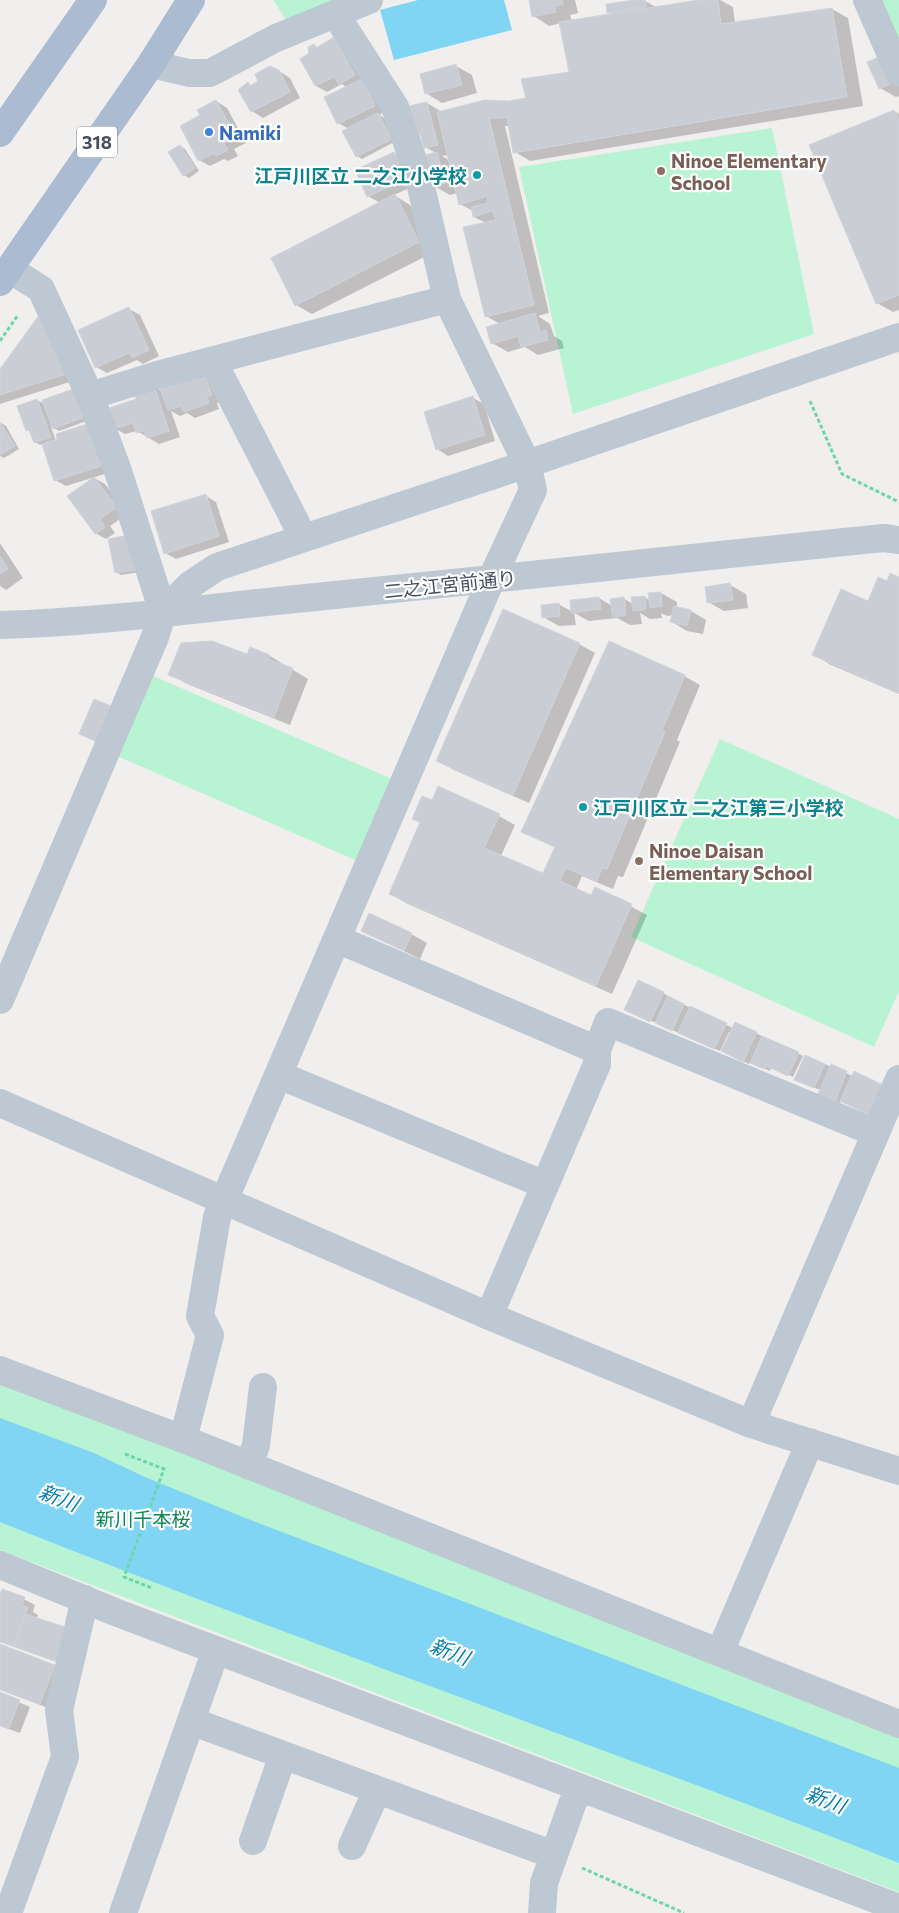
<svg xmlns="http://www.w3.org/2000/svg" width="899" height="1913" font-family="Commissioner,'Noto Sans JP',sans-serif">
<style>
.green{fill:#b8f4d3}
.water{fill:#80d5f5}
.shadow{fill:#0003;fill-rule:evenodd}
.building{fill:#cacdd4;stroke:#d2d4db}
.lines{fill:none;stroke-linecap:round;stroke-linejoin:round}
.path{stroke:#6cd5a9;stroke-width:3;stroke-dasharray:4 2.5;stroke-linecap:butt}
.minor{stroke:#bdc8d2;stroke-width:28}
.major{stroke:#abbbd1;stroke-width:28}
.shop-dot{fill:#3f7fe0;stroke:#fff;stroke-width:2}
.education-dot{fill:#8d6e63;stroke:#fff;stroke-width:2}
.culture-dot{fill:#0f9aa8;stroke:#fff;stroke-width:2}
.labels{text-anchor:middle;dominant-baseline:central;stroke-width:4.5;stroke-linejoin:round;paint-order:stroke}
.shield{fill:#fff;stroke:#7d848e;stroke-width:1}
.shield-label{font-size:18px;font-weight:bold;fill:#45505e}
.shop-label{font-size:19px;font-weight:bold;fill:#366cbe;stroke:#fff;text-anchor:start}
.education-label{font-size:19px;font-weight:bold;fill:#785e54;stroke:#fff;text-anchor:start}
.culture-label{font-size:19px;font-weight:bold;fill:#0d838f;stroke:#fff;text-anchor:end}
.street-label{font-size:19px;fill:#45505e;stroke:#fff}
.park-label{font-size:19px;fill:#0d8853;stroke:#fff}
.water-label{font-size:20px;font-style:italic;fill:#017dae;stroke:#fff}
</style>
<rect width="100%" height="100%" fill="#f1eeee"/>
<path class="green" d="M273,0H337L287,21Z
M877,0H899V62Z
M772,128L814,334L573,414L519,167Z
M153,676L397,781L362,863L117,756Z
M720,739L899,819V991L874,1047L631,937Z
M0,1376L899,1730V1892L0,1550Z"/>
<path class="water" d="M418,0H504L512,30L394,60L380,10Z
M0,1418L94,1453L145,1477L248,1519L899,1768V1863C601,1746 298,1641 0,1522Z"/>
<path class="shadow" d="M530,0H575L578,13L570,15L572,21L612,15L608,12L643,0L658,8L706,0H720L733,7L735,23L832,9L848,18L863,106L530,161L515,152L510,126H505L549,313L538,316L550,324L554,336L562,341L564,348L538,355L525,347L508,352L492,343L500,324L486,316V223L474,217L473,211L460,204L457,193L450,195L434,186L436,153L425,147L422,136L417,133L427,103L442,112L508,103L527,98L571,73L561,23L549,26L534,16ZM448,155L450,161L442,156Z
M334,39L345,45L385,112L379,115L383,117L396,141L362,159L357,156L349,129L338,123L347,88L342,84L327,92L316,86L310,54L314,45L318,48Z
M879,58L899,78V96L896,97L880,88Z
M456,66L472,75L477,93L442,103L427,94Z
M279,71L290,78L300,98L263,118L252,111L248,83L252,86Z
M216,101L227,108L246,143L234,149L238,156L228,161L224,159L210,166L199,160L202,116Z
M894,111L899,114V310L893,312L877,303Z
M180,146L185,149L199,171L189,178L184,175Z
M394,153L404,160L416,185L394,195L410,205L434,252L312,314L296,305L380,203L368,196Z
M129,309L140,315L159,356L143,364L137,360L107,373L96,367Z
M39,317L76,380L0,404V371Z
M203,374L214,380L222,401L217,403L219,409L195,418L187,413L180,416L171,411L180,437L159,444L137,431L125,434L114,428L137,400L154,387L162,391Z
M473,398L484,404L495,441L448,456L437,449Z
M37,400L45,404L92,419L59,431L51,427L56,441L87,425L111,472L66,486L55,480L44,444L40,445L35,442L32,433L27,430Z
M1,423L6,426L19,449L4,458L0,456Z
M94,478L105,484L127,514L110,526L115,533L106,539L95,533Z
M206,496L216,502L229,542L176,559L165,553Z
M110,540L140,572L121,575L116,572Z
M0,543L23,578L6,590L0,586Z
M899,579V694L829,664L813,654L888,583Z
M730,585L746,594L748,608L724,611L708,602Z
M661,593L677,602V608L691,611L706,620L703,634L687,631L672,622L673,615L667,616L661,613L662,618L650,619L640,613L642,624L630,625L617,618L589,621L574,613L576,625L559,626L543,617L558,604L573,612L599,598L612,606L623,598L633,604L645,597L650,601Z
M579,644L595,653L529,803L454,770L438,761Z
M251,648L270,656L308,679L290,725L185,683L170,674L247,656Z
M684,676L700,685L677,740L680,742L623,877L618,876L613,889L582,876L576,890L592,897L596,888L647,915L612,994L406,903L391,894L432,801L499,816L515,825L501,856L544,874L556,848L523,831Z
M363,931L411,934L427,943L420,959Z
M663,993L668,996V997L733,1028L735,1023L803,1056L793,1077L771,1067L770,1071L750,1062L749,1064L728,1054L731,1033L729,1032L720,1051L631,1012Z
M806,1056L853,1076L840,1103L824,1096L820,1090L801,1082Z
M0,1598L24,1599L35,1605L33,1612L38,1615L36,1619L68,1666L0,1642Z
M0,1645L55,1666L66,1673L51,1709L0,1690Z
M0,1694L30,1707L20,1733L0,1726Z"/>
<path class="building" d="M529,0H562L563,4L555,6L556,12L532,17Z
M635,0H645L646,7L607,13L606,4Z
M698,0H718L721,24L832,8L847,97L513,153L507,118H489L534,305L485,317L463,227L496,220L492,211L473,217L471,207L488,203L487,196L459,205L437,112L485,100L508,101L526,98L521,79L569,72L559,22Z
M334,37L355,75L339,84L334,77L315,86L300,59L309,53L308,47L314,44L316,48Z
M879,57L890,84L879,89L867,62Z
M456,64L462,85L425,94L420,74Z
M270,66L279,70L290,92L251,112L238,90L248,82L250,86L258,81L255,74Z
M362,79L375,106L337,124L324,97Z
M216,100L236,137L224,143L228,150L216,156L215,153L198,161L180,126L200,115L197,110Z
M427,102L438,145L424,148L420,133L416,134L409,106Z
M894,110L899,120V295L876,304L809,145Z
M378,113L392,139L356,157L342,131Z
M180,145L195,168L183,176L168,152Z
M394,152L406,179L367,197L355,170Z
M437,152L445,183L433,187L425,155Z
M395,194L419,242L295,306L271,258Z
M129,307L149,350L132,358L129,353L95,368L78,330Z
M535,313L540,332L546,330L548,340L521,347L518,336L491,344L486,327Z
M39,315L66,374L0,395V369Z
M203,372L212,395L207,397L209,403L184,412L181,406L168,410L160,388Z
M154,385L169,431L147,438L144,431L136,433L133,423L113,429L106,409L136,399L133,392Z
M76,388L87,416L53,429L42,400Z
M473,396L485,435L436,450L424,412Z
M37,399L51,437L34,443L29,430L26,431L17,406Z
M0,422L15,446L0,455Z
M87,424L101,466L54,481L42,444L57,439L56,434Z
M94,477L117,507L100,519L105,527L95,534L67,496Z
M206,494L219,536L164,554L151,511Z
M129,535L135,570L115,573L108,539Z
M0,556L8,569L0,574Z
M890,573L899,577V693L812,655L841,589L868,601L878,577L887,581Z
M730,583L733,600L707,603L705,587Z
M661,592L662,606L650,608L648,593Z
M645,596L646,609L633,611L631,597Z
M599,597L601,609L571,613L570,600Z
M624,597L626,615L613,617L610,599Z
M559,603L560,616L542,618L541,605Z
M674,606L691,610L687,626L670,622Z
M503,609L580,643L513,795L436,761Z
M212,641L247,654L250,647L270,655L268,659L293,668L274,717L168,675L181,643Z
M609,641L685,675L662,731L665,732L607,869L602,868L597,881L566,868L560,881L591,895L595,887L632,904L596,986L389,894L420,822L412,819L422,796L432,800L438,786L500,814L484,848L543,873L555,847L521,832Z
M94,699L116,708L102,744L79,734Z
M369,913L412,933L404,951L361,931Z
M638,980L664,992L650,1022L624,1010Z
M668,996L684,1004L672,1031L655,1023Z
M690,1006L727,1023L714,1049L678,1033Z
M735,1022L757,1032L743,1062L721,1051Z
M762,1036L799,1052L788,1076L766,1066L764,1069L750,1063Z
M805,1055L825,1064L814,1088L794,1080Z
M831,1064L847,1071L835,1101L818,1094Z
M854,1071L883,1085L869,1115L840,1101Z
M2,1589L25,1597L22,1606L28,1607L14,1646L0,1641V1594Z
M25,1614L68,1628L57,1661L14,1646Z
M0,1644L55,1665L40,1704L0,1689Z
M0,1692L20,1700L9,1728L0,1725Z"/>
<g class="lines">
<path class="path" d="M0,341L18,315
M810,401L842,474L899,502
M125,1454L164,1469L124,1577L152,1588
M582,1868L684,1913"/>
<path class="minor" d="M867,0L899,73
M151,64L189,73H210L276,38L369,0
M9,269L41,289L90,396L118,471L163,612
M213,361L296,523L302,539
M90,396L157,375L447,299
M0,625C102,622 204,608 306,598C485,580 665,561 844,542L884,538L899,540
M337,939L597,1050L608,1022L876,1133
M0,1000L155,637L163,612L190,585L217,567L527,464L899,337
M279,1075L545,1185
M0,1103L489,1316L751,1424L899,1471
M489,1316L597,1064V1050
M0,1370L183,1439L899,1724
M751,1424L899,1079
M183,1439L210,1335L200,1316L217,1217L491,580L533,490L527,464L447,299L419,178L395,107L336,15
M249,1466L256,1445L263,1387
M0,1565L115,1612L899,1908
M720,1652L810,1442
M191,1721L554,1855
M253,1841L283,1755
M352,1846L377,1790
M8,1913L65,1757L59,1710L85,1599
M123,1913L216,1650
M542,1913L544,1883L578,1788"/>
<path class="major" d="M0,133L93,0
M0,282L151,64L191,0"/>
</g>
<circle class="shop-dot" cx="209" cy="132" r="5"/>
<g class="education-dot">
<circle cx="661" cy="171" r="5"/>
<circle cx="639" cy="861" r="5"/>
</g>
<g class="culture-dot">
<circle cx="477" cy="175" r="5"/>
<circle cx="583" cy="807" r="5"/>
</g>
<g class="labels">
<rect class="shield" x="77" y="126.5" width="40" height="31" rx="4"/>
<g class="shield-label">
<text x="97" y="142">318</text>
</g>
<g class="shop-label">
<text x="219" y="132">Namiki</text>
</g>
<g class="education-label">
<text x="671" y="160">Ninoe Elementary<tspan x="671" dy="22">School</tspan></text>
<text x="649" y="850">Ninoe Daisan<tspan x="649" dy="22">Elementary School</tspan></text>
</g>
<g class="culture-label">
<text x="467" y="175">江戸川区立 二之江小学校</text>
<text x="593" y="807" text-anchor="start">江戸川区立 二之江第三小学校</text>
</g>
<g class="street-label">
<text transform="translate(450 584) rotate(-6)">二之江宮前通り</text>
</g>
<g class="park-label">
<text x="143" y="1518">新川千本桜</text>
</g>
<g class="water-label">
<text transform="translate(59 1497) rotate(21)">新川</text>
<text transform="translate(450 1651) rotate(21)">新川</text>
<text transform="translate(826 1799) rotate(21)">新川</text>
</g>
</g>
</svg>
